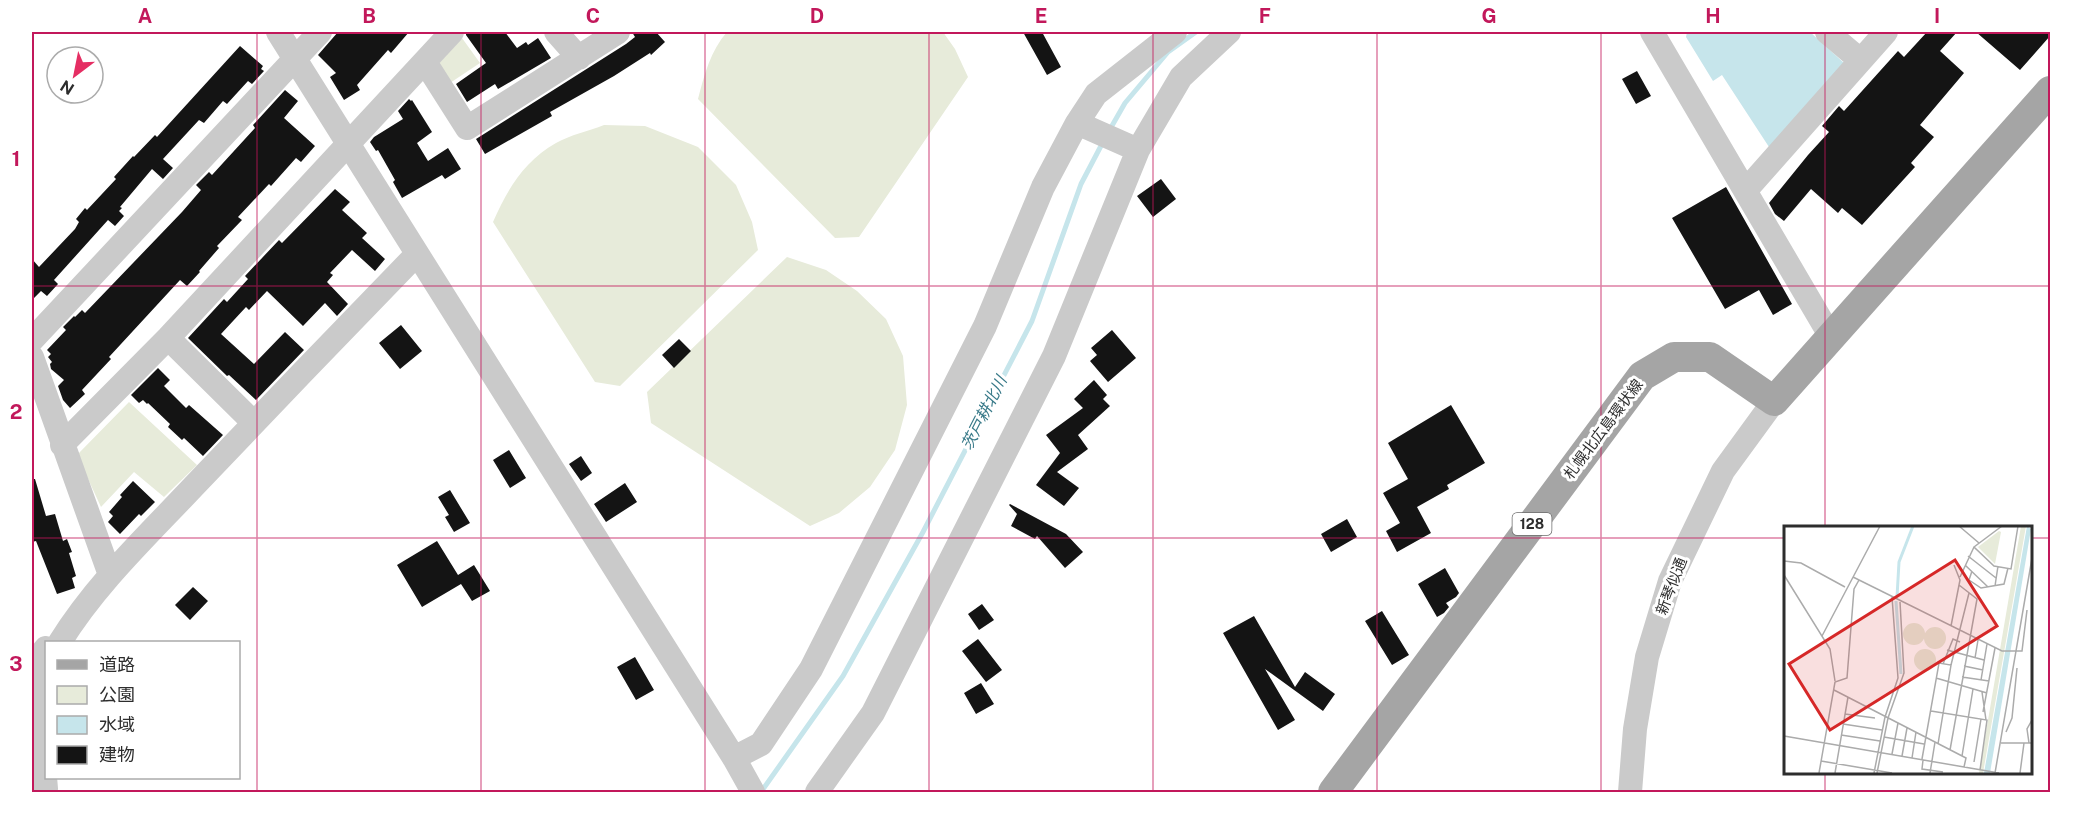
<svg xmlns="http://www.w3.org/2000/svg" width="2082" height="824" font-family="'Public Sans','Noto Sans JP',sans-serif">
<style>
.green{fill:#e7ebda}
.water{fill:#c6e5eb}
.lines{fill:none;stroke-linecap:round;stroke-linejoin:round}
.stream{stroke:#c6e5eb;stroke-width:5}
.building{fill:#141414}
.minor{stroke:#cacaca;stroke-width:24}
.major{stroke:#a5a5a5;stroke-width:30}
.grid{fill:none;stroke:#c2185b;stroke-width:1.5;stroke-opacity:0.55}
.labels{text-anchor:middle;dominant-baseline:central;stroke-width:6;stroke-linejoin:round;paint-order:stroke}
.shield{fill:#fff;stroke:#6c6c6c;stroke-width:1.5}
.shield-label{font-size:14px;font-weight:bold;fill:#2d2d2d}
.street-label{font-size:15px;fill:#2d2d2d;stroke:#fff}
.water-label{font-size:16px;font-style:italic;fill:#397a89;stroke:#fff}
.inset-river{fill:none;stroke:#c6e5eb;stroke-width:3}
.inset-road{fill:none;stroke:#ababab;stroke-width:1.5}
.view{fill:#d62828;fill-opacity:0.15;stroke:#d62828;stroke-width:3}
.inset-edge{fill:none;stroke:#2d2d2d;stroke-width:3}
.neatline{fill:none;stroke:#c2185b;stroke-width:2}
.grid-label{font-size:20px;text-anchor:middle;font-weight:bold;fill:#c2185b}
</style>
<rect width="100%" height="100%" fill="#fff"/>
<path class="green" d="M727,32H943L955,49L968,77L859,237L835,238L698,99C704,75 711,50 727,32Z
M462,38L480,63L450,83L439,63Z
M604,125L645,126L698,147L736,185L752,222L758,250L620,386L595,382L493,222C507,190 524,161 556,143C570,135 589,131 604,125Z
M787,257L826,270L857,291L886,319L903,356L907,405L895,450L870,487L839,513L810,526L651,423L647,392Z
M129,402L197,465L164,497L134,472L101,507L77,455Z"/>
<path class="water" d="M1687,32H1810L1844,63L1769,147L1722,75L1713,81L1686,37Z"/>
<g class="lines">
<path class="stream" d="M1109,131L1125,103L1168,52L1196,32
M761,792L843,676L923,532L1032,321L1081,184L1103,142"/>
</g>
<path class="building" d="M338,32H409L391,53L388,50L357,85L360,90L344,100L330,77L336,73L318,55Z
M466,32H505L517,48L526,42L528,45L538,38L551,58L498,89L495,84L467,102L456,84L486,63L466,35Z
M632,32H656L665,42L651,55L650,53L614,76L550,112L552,116L485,154L476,139L626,44L635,37Z
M1023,32H1042L1061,67L1047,75Z
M1927,32H1957L1940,51L1964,73L1920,125L1934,137L1911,163L1915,167L1862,225L1842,208L1838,213L1811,189L1784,221L1775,214L1769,203L1808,155L1829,132L1822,126L1839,106L1844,111L1898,51L1904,57Z
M1976,32H2050V36L2020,70Z
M240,46L263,66L261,69L264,71L252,84L248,81L227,104L223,101L204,123L199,120L163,159L173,168L163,179L152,169L120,207L122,208L119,211L124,216L115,226L108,220L54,280L58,284L47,296L41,291L32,300V259L39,267L75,229L79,222L76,219L85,208L87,210L116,179L114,177L133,156L134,157L155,135L157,137Z
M1637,71L1651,96L1636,104L1622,79Z
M285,90L298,101L284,118L315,146L301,162L296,158L271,186L269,184L238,217L242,220L217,246L219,248L199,271L200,272L187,286L180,280L109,357L111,359L82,390L85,394L70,408L63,400L58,386L64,380L51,369L50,364L52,362L48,357L51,354L47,350L66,330L63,327L74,316L75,317L82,310L85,313L182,212L201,190L196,185L209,172L212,175L255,128L253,125Z
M409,99L411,101L412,100L432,132L417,143L428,161L448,148L461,169L445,179L442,175L402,198L393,182L395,180L378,150L376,151L370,142L374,137L403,119L398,111Z
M1161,179L1176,199L1153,217L1137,196Z
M1726,187L1792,304L1773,315L1759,290L1725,309L1672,218Z
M335,189L350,202L342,210L367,233L362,238L385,259L375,271L352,250L330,273L333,275L327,282L348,304L337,316L325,303L303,326L267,291L249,310L246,307L221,334L254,364L285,332L304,350L256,400L229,375L227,376L188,338L224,299L227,302L248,279L245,276L279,240L282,243Z
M401,325L422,351L400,369L379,343Z
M1112,330L1136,358L1108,382L1090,361L1097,355L1091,348Z
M679,339L691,351L674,368L662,355Z
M158,368L170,380L164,386L186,408L189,405L223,435L203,456L184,438L182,440L168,427L170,424L148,403L147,404L143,400L139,403L131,395Z
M1094,380L1107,395L1103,399L1110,406L1078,435L1088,449L1057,472L1079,488L1064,506L1036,485L1060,453L1046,435L1083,408L1074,399Z
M1451,405L1485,463L1447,485L1449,489L1417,507L1431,533L1397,552L1386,531L1400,523L1383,493L1408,479L1388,443Z
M509,450L526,478L510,488L493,460Z
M581,456L592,473L581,481L569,464Z
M32,479H35L46,516L55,514L63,541L67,539L72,552L69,553L76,576L72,578L75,588L57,594L36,541L32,542Z
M133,481L155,502L141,516L139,514L120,534L108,522L113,516L109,512L122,497L120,495Z
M625,483L637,502L606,522L594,504Z
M450,490L470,523L454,532L445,517L449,515L438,497Z
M1010,504L1066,534L1083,552L1065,568L1037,536L1035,539L1011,526L1017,514L1009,505Z
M1347,519L1357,537L1331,552L1321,534Z
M437,541L458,575L474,565L490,591L472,601L461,584L422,607L397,565Z
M1445,568L1459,593L1456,597L1446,603L1449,607L1444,613L1437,617L1418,584Z
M193,587L208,601L190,620L175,605Z
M982,604L994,620L979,630L968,614Z
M1382,611L1409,655L1392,665L1365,621Z
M1254,616L1295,687L1305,672L1335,694L1323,711L1265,669L1295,720L1278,730L1223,633Z
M978,639L1002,670L986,682L962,651Z
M635,657L654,690L636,700L617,667Z
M981,683L994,704L976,714L964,693Z"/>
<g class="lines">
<path class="minor" d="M278,32L734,758L753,792
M556,32L579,58
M1652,32L1831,337
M1827,32L1860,60
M425,62L467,128L618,32
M1077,123L1138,150
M1746,190L1886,32
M168,338L254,423
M32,340L320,32
M32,357L110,575
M62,445L168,338L452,32
M60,642C96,584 146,537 193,487C267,409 342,331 417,254
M32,665L46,648
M734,758L761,744L811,669L985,326L1043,187L1077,123L1096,94L1175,32
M46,789L39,704L46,672
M817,792L873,713L1054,356L1138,150L1181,77L1229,32
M1630,792L1635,729L1647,657L1670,581L1723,471L1774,401"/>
<path class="major" d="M1333,792L1642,376L1674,357H1710L1774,401L2050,91"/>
</g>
<path class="grid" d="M257,32V792M481,32V792M705,32V792M929,32V792M1153,32V792M1377,32V792M1601,32V792M1825,32V527M32,286H2050M32,538H1785M2030,538H2050M1825,772V792"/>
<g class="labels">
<rect class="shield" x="1512.5" y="513" width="39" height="22" rx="4.5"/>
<g class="shield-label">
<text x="1532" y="524">128</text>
</g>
<g class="street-label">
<text transform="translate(1603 429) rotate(-53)">札幌北広島環状線</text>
<text transform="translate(1671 586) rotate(-69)">新琴似通</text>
</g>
<g class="water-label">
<text transform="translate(984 413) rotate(-63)">茨戸耕北川</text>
</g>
</g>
<g transform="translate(1784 526)">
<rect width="248" height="248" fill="#fff"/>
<path d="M237,0H242L199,247H195ZM215,5L217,6L211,38L194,21ZM119 108a11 11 0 1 1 22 0a11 11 0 1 1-22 0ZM140 112a11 11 0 1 1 22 0a11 11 0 1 1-22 0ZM130 134a11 11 0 1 1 22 0a11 11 0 1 1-22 0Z" fill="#e7ebda"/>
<path d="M243,0L247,3L206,247H200Z" fill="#c6e5eb"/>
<path class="inset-river" d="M113,71L115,36L129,0M112,75L117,148"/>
<path class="inset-road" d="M175,0L195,17M218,0L190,21L210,40L227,43L234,0M184,30L212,52M0,35L17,37L61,61M181,39L204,61M188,45L185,54L197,62L220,58L224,42M0,49L46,123L51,155M69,51L218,125H238L243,84M176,51L190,21M211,60L214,40M167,100L176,54L170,39M38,110L96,0M163,124L200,134M191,132L194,114M159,138L169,113L176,116M167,139L185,67M180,140L199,144M178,151L205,155M152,152L203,167M197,154L203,118M50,164L182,232L180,241M198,166L202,194M147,185L203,194L196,244M199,186L211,122M61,188L91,192M59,198L98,204M222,206L228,192L233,142M57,209L96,215M0,210L215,247M100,211L140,218M217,217H248M245,217L243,203L248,194M166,224L193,73L175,59M108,228L114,197M118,230L123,202M178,230L189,163M128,232L132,206M138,233L155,137L167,139L154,218M139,234L138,243L159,246M37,235L108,247M190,236L197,193M35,247L51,156L63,152L70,63L75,54M51,247L64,171M90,247L101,191L114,152L108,71M93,247L104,192L120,147L116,76M146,247L151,216M211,247L248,32M236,247L240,217"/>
<path class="view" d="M171,34L213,100L46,204L5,138Z"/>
<rect width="248" height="248" class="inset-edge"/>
</g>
<rect width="2082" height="824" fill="none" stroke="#ffffff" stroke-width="66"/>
<rect x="45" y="641" width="195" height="138" fill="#ffffff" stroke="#ababab" stroke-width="1.5"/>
<rect x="57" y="660" width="30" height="9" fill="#a5a5a5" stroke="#ababab" stroke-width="1.5"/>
<text x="99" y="671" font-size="18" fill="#2d2d2d">道路</text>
<rect x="57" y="686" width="30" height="18" fill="#e7ebda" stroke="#ababab" stroke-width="1.5"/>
<text x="99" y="701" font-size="18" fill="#2d2d2d">公園</text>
<rect x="57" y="716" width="30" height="18" fill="#c6e5eb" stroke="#ababab" stroke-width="1.5"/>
<text x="99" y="731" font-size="18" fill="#2d2d2d">水域</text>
<rect x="57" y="746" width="30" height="18" fill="#141414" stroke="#ababab" stroke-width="1.5"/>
<text x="99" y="761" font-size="18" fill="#2d2d2d">建物</text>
<g transform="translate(75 75) rotate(212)"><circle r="28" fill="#ffffff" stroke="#ababab" stroke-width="1.5"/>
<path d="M0-4.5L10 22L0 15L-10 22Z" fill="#e52e63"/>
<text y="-9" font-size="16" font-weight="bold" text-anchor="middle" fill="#2d2d2d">N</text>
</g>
<rect x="33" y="33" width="2016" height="758" class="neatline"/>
<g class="grid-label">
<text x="145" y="23">A</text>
<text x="369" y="23">B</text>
<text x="593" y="23">C</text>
<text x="817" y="23">D</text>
<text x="1041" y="23">E</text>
<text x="1265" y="23">F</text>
<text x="1489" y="23">G</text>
<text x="1713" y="23">H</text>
<text x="1937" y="23">I</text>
<text x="16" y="166">1</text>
<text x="16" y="419">2</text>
<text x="16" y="671">3</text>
</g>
</svg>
